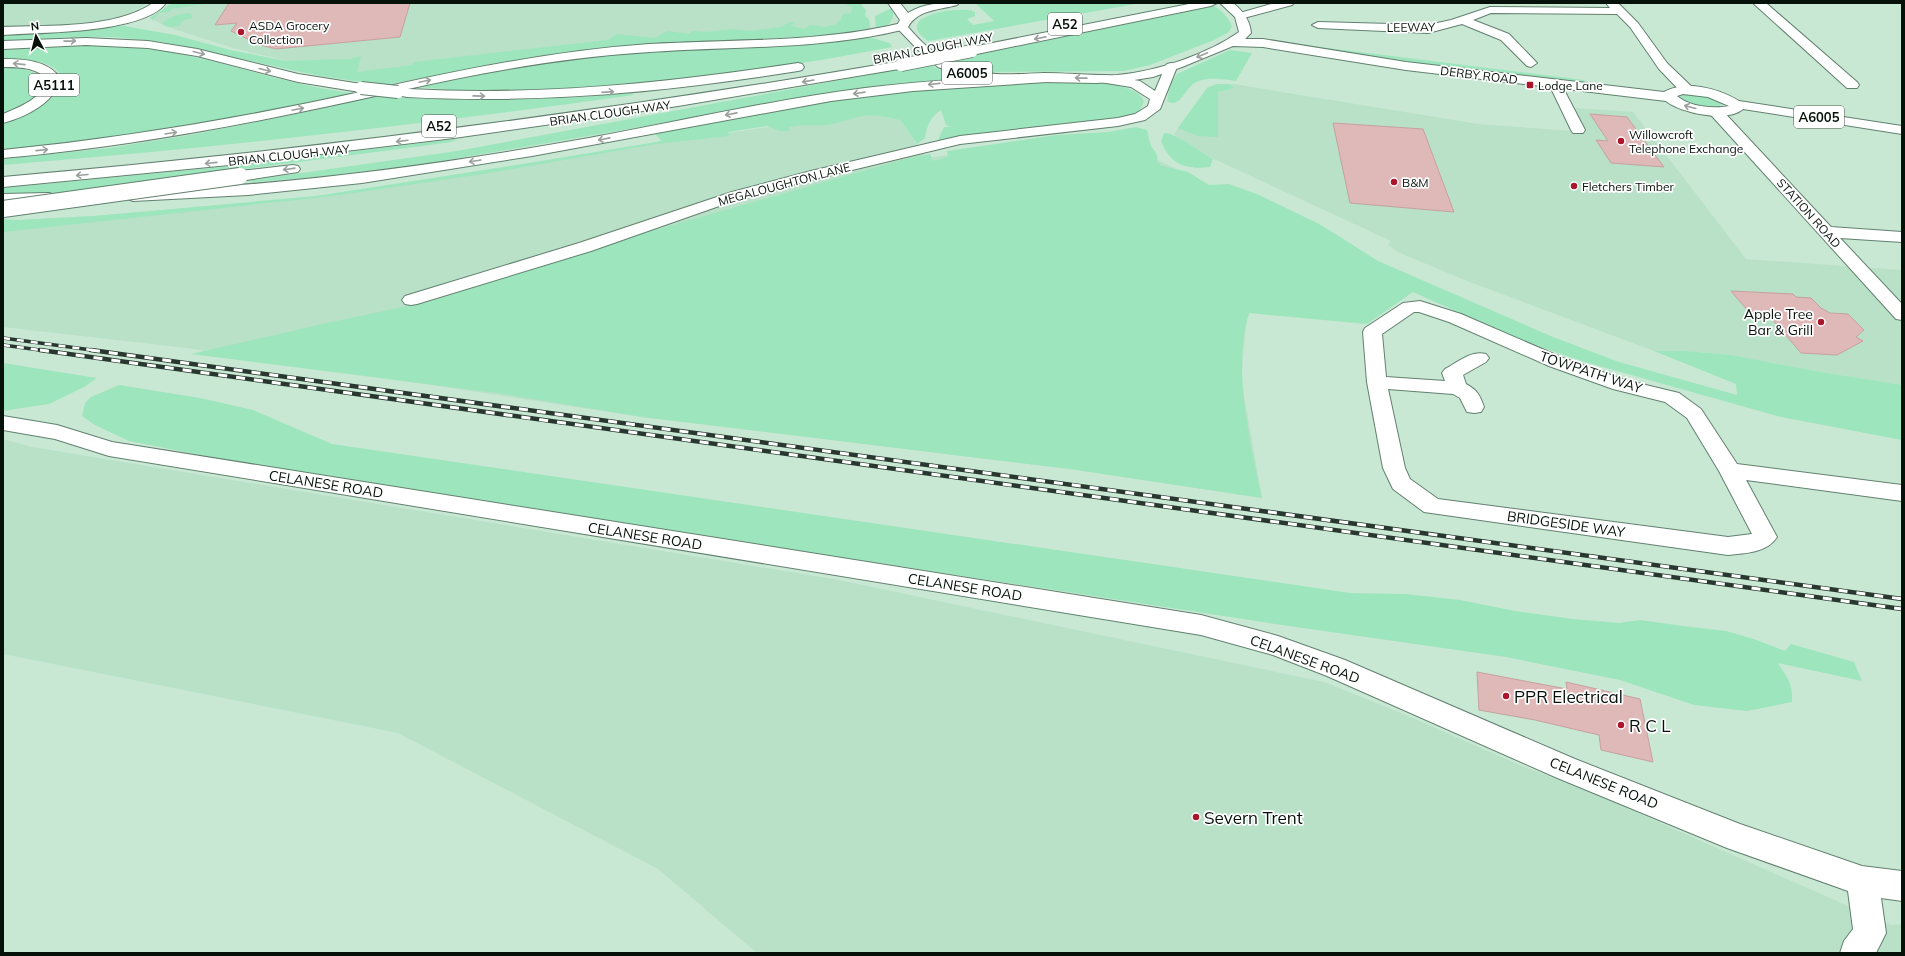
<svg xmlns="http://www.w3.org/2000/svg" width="1905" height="956" font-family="Mulish,sans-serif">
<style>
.built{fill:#b8e1c8}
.green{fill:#9de5bc}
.building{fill:#deb9b7;stroke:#c6a1a0}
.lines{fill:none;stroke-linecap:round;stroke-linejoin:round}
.minor-casing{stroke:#62806f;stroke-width:2}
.major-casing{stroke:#62806f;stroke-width:2}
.highway-casing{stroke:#62806f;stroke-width:2}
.minor{fill:#fff;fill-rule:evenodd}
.major{fill:#fff;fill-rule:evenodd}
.highway{fill:#fff;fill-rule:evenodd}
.rail-far1-casing{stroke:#29382f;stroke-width:3.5}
.rail-casing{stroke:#29382f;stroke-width:4.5}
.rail-far1{stroke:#fff;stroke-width:2.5;stroke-dasharray:7;stroke-linecap:butt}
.rail{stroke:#fff;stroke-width:3;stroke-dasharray:9;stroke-linecap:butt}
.highway-bridge-far1-casing{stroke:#62806f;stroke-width:14;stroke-linecap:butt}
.highway-bridge-casing{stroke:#62806f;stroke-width:18;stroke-linecap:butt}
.highway-bridge-far1{stroke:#fff;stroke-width:12}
.highway-bridge{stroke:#fff;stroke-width:16}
.oneway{stroke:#9ba09d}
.poi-dot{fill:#ab162d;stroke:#fff;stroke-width:1.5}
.labels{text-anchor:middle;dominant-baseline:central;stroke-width:3.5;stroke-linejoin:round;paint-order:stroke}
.far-poi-label{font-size:12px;fill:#06110a;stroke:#fff;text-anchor:start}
.far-street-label{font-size:12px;fill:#06110a;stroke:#fff}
.shield{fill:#fff;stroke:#515854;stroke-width:1}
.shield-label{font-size:13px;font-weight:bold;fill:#06110a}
.poi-label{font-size:14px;fill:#06110a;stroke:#fff;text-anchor:end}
.street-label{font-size:14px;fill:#06110a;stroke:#fff}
.near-poi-label{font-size:17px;fill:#06110a;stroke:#fff;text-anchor:start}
</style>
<rect width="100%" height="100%" fill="#c8e8d4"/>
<path class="built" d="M3,3H147L138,9L117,18L90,23L3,27Z
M172,3H856L851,28L673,37L354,73L296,63L233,48L165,26L150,18Z
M1217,84H1234L1478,124L1586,132L1574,108L1633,112L1746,259L1902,270V385L1821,372L1731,355L1686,351H1654L1467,281L1400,253L1388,245L1391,241L1199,152L1174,134L1207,88Z
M893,110L926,158L1115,132L1155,159L1187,174L1275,230L1246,324L1241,379L1262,498L1070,469L642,417L187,348L3,327V221L94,216L333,196L653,143Z
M3,439L32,447L839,580L1324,682L1408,716L1522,766L1604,798L1891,925L1902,924V953H757L658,869L398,733L3,654Z"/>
<path class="green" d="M172,3H211L171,9L169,12L159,13L153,20L150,18Z
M847,3H862V6L866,10L865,16L869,19L870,28L853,34L823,36L632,45L577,51L383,85L320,76L163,42L116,37H70L3,41V34L124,26L175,35L230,50L286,61L349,59L361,56L357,72L412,65L414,62L608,40L617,34L655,38L668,31L689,34L692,31L706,32L733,29L750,31L781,27L790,22L794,23L791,26L805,29L810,25L826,27L837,24V22L840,21L843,14L851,13L852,7L847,6Z
M984,3H1141L928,41C921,35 913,31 919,21C932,11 955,9 970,10L975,12V16L967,19L973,25L994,21L976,4Z
M1214,6C1222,11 1228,17 1232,26L1229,32L1214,40L1150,65L1124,71L991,72L969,67L951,60Z
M892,8C896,22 888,26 876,30L875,16Z
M190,13L193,18L183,20L179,26L170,27L162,24C169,16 180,14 190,13Z
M869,37L890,43L892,47L827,59L691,80L534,92L460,91L418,87C487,72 557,58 627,52C708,46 789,49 869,37Z
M70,44C109,46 147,47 185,55C241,67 295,86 352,93C237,118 121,139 3,150V124C26,115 48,104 65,86C61,58 25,60 3,59V48Z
M1304,45L1584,80L1586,84L1356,56Z
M1230,50L1252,53L1236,81C1223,79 1204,76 1193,84C1185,90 1179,109 1167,101L1170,84L1177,74Z
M927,64L959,78L868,88L436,162L326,176L255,182L245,181L457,151Z
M3,67C17,69 35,67 43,82C41,100 17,109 3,116Z
M1017,83C1046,82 1113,77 1137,93C1141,95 1143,99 1144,102L1139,111L1125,117L1004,130L937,142L944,127H951L946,125L941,110C930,117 927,126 925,138L917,144L900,120C888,117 875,114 863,116C851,118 840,123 827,125C814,126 803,124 790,127L789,131H780L767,126L728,132L729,136L656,144L483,174L333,196L3,232V219L18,220L94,216L316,196L535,162L662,141L655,134L839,99L896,92Z
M1217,84H1229L1234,88L1218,92V137L1198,136L1178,128L1207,88Z
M632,93L633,95C423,125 214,148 3,165V159L110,148L196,134L316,110L375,96L425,99L482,100L581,97Z
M1688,94L1706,96L1722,104C1715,111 1686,104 1680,96Z
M1136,127L1147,130C1149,134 1148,139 1150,143C1153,151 1159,153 1157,162L1162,166L1188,172L1209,185L1229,184L1259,195L1321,225L1378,261L1553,337L1619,362L1737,395L1736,384L1654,351H1686L1731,355L1821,372L1902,385V440L1781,417L1585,362L1525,342L1413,292L1367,324L1249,313C1232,368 1250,442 1262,498L1070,469L642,417L497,393L191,354L327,323L431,301L641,234L909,158L930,154L933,161L948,157L947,151L1057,135L1108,132Z
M1164,133C1181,135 1197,151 1213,159L1210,167C1185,170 1170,164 1161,141Z
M454,139L457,140L451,142L415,147L49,194L3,195V188L242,165Z
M3,363L97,378L84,387L49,404L3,411Z
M119,385L200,398L253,410L332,444L1350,593L1405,594L1460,600L1515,611L1573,619L1619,623L1640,620L1683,626L1726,631L1754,639L1785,651L1791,644L1854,662L1862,681L1778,663C1787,678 1793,682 1792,702L1747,711L1694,705L1620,680L1506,657L1275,624L464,499L216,458L129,441L95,425L82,416L85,403L91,397Z"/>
<path class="building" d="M229,3H410L400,37L276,49L260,45L231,31L237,23L215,25Z
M1590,114L1627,117L1664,167L1611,163L1596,140L1608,141Z
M1333,123L1423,129L1454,212L1350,203Z
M1731,291L1793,294L1796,297L1811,298L1821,308L1830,313L1848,314L1864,330L1856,337L1863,341L1837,355L1801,353L1766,312L1748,311Z
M1477,672L1567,689L1566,682L1640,699L1653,762L1601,750L1599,735L1535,720L1479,710Z"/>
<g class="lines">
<defs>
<path id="minor" d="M153,3H166C143,34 40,32 3,35V27C49,25 114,29 153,3Z
M1606,3H1618L1638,23L1667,63L1692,87L1694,90L1692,93H1682L1659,69L1630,27L1617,14L1491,13L1473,20L1509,34L1537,63L1531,67L1527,66L1501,40L1462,24L1428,33L1318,28L1312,25L1318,22L1428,25L1451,20L1490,7L1610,8Z
M1753,3H1766L1857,82L1859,85L1857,88H1847Z
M1171,63L1175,64L1177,67L1160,109L1145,120L1118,126L960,144L819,178L742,198L591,251L417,304L411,305L405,304L402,300L405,296L579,243L732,192L811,171L960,136L1118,118L1135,114L1148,106L1150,99L1131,87L1100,82L1099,79L1100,76L1105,75L1140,81L1155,91L1165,67L1167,64Z
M1555,80L1560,81L1561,84L1585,130L1583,133H1573L1571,130L1549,84L1550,81Z
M1716,108L1721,109L1831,227L1902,232V242L1840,238L1902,304V320L1896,319L1711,115L1709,112L1711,109Z
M1420,301L1461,314L1563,358L1625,380L1679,393L1701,409L1737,464L1902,485V501L1746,480L1777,537C1767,553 1745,553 1728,555L1424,512L1393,489L1383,468L1367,382L1363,332L1365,328L1403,303ZM1414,312H1419L1449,322L1549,366L1613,389L1665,402L1687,418L1719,471L1752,534L1728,537L1438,499L1410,479L1405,468L1388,389L1453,394L1460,398L1467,412L1474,413L1481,412L1484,407C1480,395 1477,390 1466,384L1463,375L1486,362L1489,358L1486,354C1471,350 1458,362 1445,369L1442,373L1445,381L1386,377L1382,334Z
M3,416L57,425L112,442L1201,615L1278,636L1345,660L1575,759L1740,824L1862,866L1902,871V901L1881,898L1886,933L1876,953H1840L1844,941L1853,929L1848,891L1727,848L1555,777L1327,676L1273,655L1201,635L109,456L55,439L3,430Z"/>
<path id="major" d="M888,3H900L908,13C924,3 940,3 959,3L957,5C940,10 918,9 908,27C922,44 941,61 963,68C988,77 1018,74 1044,73C1069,73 1093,76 1117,75C1155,72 1208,54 1239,32L1235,17L1220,3H1233C1243,11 1250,20 1251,33L1245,39H1263L1406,62L1664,92C1686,80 1718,88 1739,101L1902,126V134L1743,109C1728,123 1680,113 1666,101L1406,70L1263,47L1233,46L1182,67L1153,77L1128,81L1096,83L986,81L956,74L938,67L922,54L898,29L896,27L900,20ZM1683,94L1708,97L1729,106C1713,109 1690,107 1677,96Z"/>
<path id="highway" d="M1194,3H1217L1211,6L972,55L966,51L972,47Z
M1275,3H1294L1292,5L1240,19L1234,16L1236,14Z
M902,23L908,27L906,29C823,50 735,46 650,52C568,57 488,71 408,89C542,96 666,83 798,63L802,64L804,67L802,70L798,71C665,92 542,104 407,97L402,96L400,93L402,90C270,120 138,146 3,158V150C123,138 242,118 360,92L298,82L197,56L148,48L86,45L3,49V41L86,38L148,41L197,49L298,74L361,84L366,85L368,88L366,91C460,70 552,51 649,44C733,39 820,43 902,23Z
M3,59C24,59 48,60 61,79C54,103 26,117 3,123V114C20,107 42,98 48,80C36,67 19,67 3,67Z
M901,61L905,62L907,65L905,68L678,106L454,138L229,165L3,187V177C304,151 603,112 901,61Z
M1057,74L1062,75L1063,78L1062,81L913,91L831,101L532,156L362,183L248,195L133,201L128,199L125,196L128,193L133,191C286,186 438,165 589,138C681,121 772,100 865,88C929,80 993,77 1057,74Z
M293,165L298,166L300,169L298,172L240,181L235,179L232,176L235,173L240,171Z
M49,193L55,195L57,198L55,201L3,204V194Z"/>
</defs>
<use href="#minor" class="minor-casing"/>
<use href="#major" class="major-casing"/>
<use href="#highway" class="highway-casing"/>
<use href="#minor" class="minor"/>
<use href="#major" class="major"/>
<use href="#highway" class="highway"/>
<defs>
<path id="rail-far1" d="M3,338L99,351
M3,345L47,351"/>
<path id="rail" d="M40,350L1902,609
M91,350L1902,599"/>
</defs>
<use href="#rail-far1" class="rail-far1-casing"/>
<use href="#rail" class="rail-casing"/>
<use href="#rail-far1" class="rail-far1"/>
<use href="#rail" class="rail"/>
<defs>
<path id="highway-bridge-far1" d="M901,65L972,51
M361,88L398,92"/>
<path id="highway-bridge" d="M3,209L240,176"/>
</defs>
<use href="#highway-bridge-far1" class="highway-bridge-far1-casing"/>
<use href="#highway-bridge" class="highway-bridge-casing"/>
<use href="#highway-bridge-far1" class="highway-bridge-far1"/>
<use href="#highway-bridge" class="highway-bridge"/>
</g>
<defs><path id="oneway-shaft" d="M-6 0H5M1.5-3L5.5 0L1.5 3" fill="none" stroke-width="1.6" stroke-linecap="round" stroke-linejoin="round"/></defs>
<g class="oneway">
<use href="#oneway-shaft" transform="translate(1040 38) rotate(169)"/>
<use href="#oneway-shaft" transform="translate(70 41) rotate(-1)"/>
<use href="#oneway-shaft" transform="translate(199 53) rotate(14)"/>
<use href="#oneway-shaft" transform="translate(1202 55) rotate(157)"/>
<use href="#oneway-shaft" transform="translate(19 64) rotate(-174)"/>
<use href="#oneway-shaft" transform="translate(265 70) rotate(14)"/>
<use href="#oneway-shaft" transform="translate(1081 78) rotate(-179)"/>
<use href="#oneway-shaft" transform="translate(425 81) rotate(-12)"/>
<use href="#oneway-shaft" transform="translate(808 81) rotate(170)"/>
<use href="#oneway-shaft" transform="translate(934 84) rotate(174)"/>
<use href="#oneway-shaft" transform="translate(608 92) rotate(-4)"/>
<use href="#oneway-shaft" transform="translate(859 93) rotate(172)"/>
<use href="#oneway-shaft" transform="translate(479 96) rotate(1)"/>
<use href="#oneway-shaft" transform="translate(1690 107) rotate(-165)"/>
<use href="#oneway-shaft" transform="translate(298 109) rotate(-12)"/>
<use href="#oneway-shaft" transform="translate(731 114) rotate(169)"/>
<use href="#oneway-shaft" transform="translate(171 133) rotate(-9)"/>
<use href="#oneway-shaft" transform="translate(604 139) rotate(169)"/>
<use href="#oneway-shaft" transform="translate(402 141) rotate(173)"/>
<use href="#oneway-shaft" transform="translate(42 150) rotate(-6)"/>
<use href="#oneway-shaft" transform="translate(475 161) rotate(171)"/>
<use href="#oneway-shaft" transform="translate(211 163) rotate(174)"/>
<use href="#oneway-shaft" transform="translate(289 169) rotate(172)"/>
<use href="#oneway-shaft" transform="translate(82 175) rotate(175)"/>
</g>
<g class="poi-dot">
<circle cx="241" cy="32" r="4"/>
<rect x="1526" y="81" width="8" height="8" rx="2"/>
<circle cx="1621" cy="141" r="4"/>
<circle cx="1394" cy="182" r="4"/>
<circle cx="1574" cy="186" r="4"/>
<circle cx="1821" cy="322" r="4"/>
<circle cx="1506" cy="696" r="4"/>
<circle cx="1621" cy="725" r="4"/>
<circle cx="1196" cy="817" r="4"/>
</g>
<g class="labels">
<g class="far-poi-label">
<text x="249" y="25">ASDA Grocery<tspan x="249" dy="14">Collection</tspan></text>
<text x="1538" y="85">Lodge Lane</text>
<text x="1629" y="134">Willowcroft<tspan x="1629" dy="14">Telephone Exchange</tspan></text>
<text x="1402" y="182">B&amp;M</text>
<text x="1582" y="186">Fletchers Timber</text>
</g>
<g class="far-street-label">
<text transform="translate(1411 27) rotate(-1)">LEEWAY</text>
<text transform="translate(933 48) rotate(-11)">BRIAN CLOUGH WAY</text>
<text transform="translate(1479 75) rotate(7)">DERBY ROAD</text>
<text transform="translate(610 113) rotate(-8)">BRIAN CLOUGH WAY</text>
<text transform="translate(289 155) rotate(-6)">BRIAN CLOUGH WAY</text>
<text transform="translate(784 184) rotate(-15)">MEGALOUGHTON LANE</text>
<text transform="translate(1809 213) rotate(48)">STATION ROAD</text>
</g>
<g class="shield">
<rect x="1048" y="13" width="34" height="22" rx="3"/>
<rect x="942" y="62" width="50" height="22" rx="3"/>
<rect x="29" y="74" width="50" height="22" rx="3"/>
<rect x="1794" y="106" width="50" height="22" rx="3"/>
<rect x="422" y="115" width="34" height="22" rx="3"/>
</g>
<g class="shield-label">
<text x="1065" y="24">A52</text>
<text x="967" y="73">A6005</text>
<text x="54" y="85">A5111</text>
<text x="1819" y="117">A6005</text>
<text x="439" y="126">A52</text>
</g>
<g class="poi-label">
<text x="1813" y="314">Apple Tree<tspan x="1813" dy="16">Bar &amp; Grill</tspan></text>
</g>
<g class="street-label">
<text transform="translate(1591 372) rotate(18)">TOWPATH WAY</text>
<text transform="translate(326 484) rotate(9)">CELANESE ROAD</text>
<text transform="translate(1566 524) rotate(8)">BRIDGESIDE WAY</text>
<text transform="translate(645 536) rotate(9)">CELANESE ROAD</text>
<text transform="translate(965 587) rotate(9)">CELANESE ROAD</text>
<text transform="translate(1305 659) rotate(20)">CELANESE ROAD</text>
<text transform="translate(1604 783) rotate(22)">CELANESE ROAD</text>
</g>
<g class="near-poi-label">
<text x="1514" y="696">PPR Electrical</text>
<text x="1629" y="725">R C L</text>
<text x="1204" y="817">Severn Trent</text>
</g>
</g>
<rect width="1905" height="956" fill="none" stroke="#06110a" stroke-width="8"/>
<g transform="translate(36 36) rotate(353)" stroke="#ffffff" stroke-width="3" paint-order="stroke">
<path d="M0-3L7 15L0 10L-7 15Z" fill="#06110a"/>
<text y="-6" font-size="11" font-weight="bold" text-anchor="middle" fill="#06110a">N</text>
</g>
</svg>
